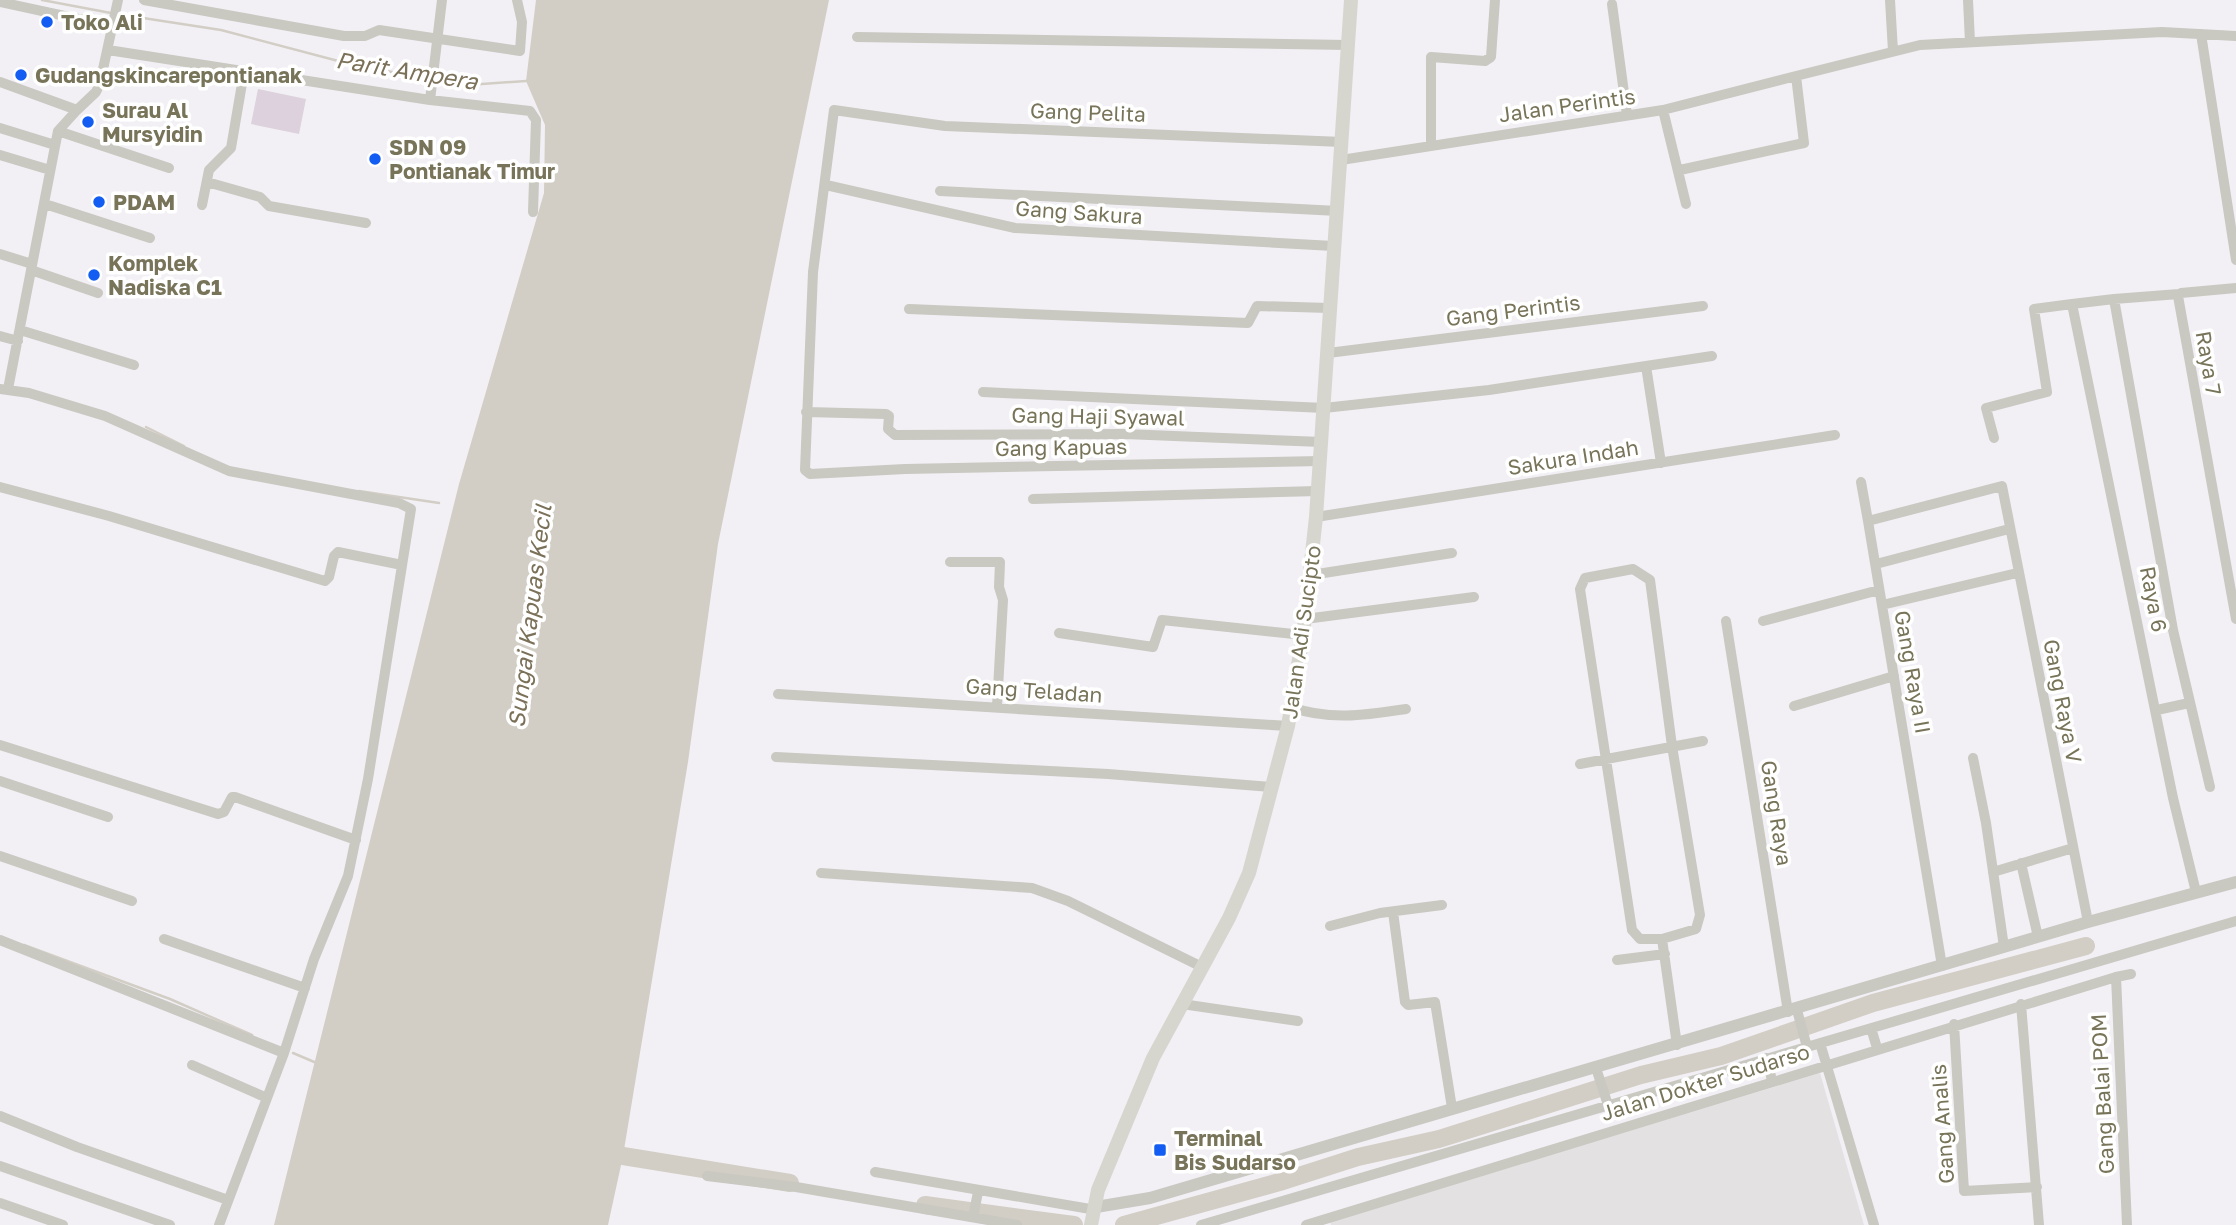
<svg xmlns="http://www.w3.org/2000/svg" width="2236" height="1225" font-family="'Golos Text',sans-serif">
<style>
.built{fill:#e3e1e2}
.green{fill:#dcd1dc}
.water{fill:#d2cec5}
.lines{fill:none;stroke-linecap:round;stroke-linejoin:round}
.stream{stroke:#d2cec5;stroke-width:2.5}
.river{stroke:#d2cec5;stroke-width:18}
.minor{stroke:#c9c8c1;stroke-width:10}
.tertiary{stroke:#c9c8c1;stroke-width:12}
.secondary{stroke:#d7d6ce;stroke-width:14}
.poi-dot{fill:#135df2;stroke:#fff;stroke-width:2.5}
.labels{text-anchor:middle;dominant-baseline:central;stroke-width:7;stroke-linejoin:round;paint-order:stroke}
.poi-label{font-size:21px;font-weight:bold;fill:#787459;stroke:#fff;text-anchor:start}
.street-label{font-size:21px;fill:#787459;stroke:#fff}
.water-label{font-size:23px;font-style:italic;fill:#7b7058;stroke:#fff}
</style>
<rect width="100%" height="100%" fill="#f2f0f5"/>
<path class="built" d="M1820,1073L1864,1225H1331L1330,1222Z"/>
<path class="green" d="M258,89L306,99L299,134L251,124Z"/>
<path class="water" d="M536,0H829L718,544L688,762L623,1156L608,1225H274L459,484L544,193L545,125L526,81Z"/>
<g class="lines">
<path class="stream" d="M42,0L111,13
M117,14L221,30L361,67L429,78
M436,79L468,85L526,81
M146,427L184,446
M359,491L439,503
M24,945L170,999L252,1035
M293,1053L319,1064"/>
<path class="river" d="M623,1156L790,1183
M925,1205L1074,1225
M1124,1225L1283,1181L1358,1157L1439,1139L1641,1075L1721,1056L1873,1003L2086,946"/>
<path class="minor" d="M144,0L344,36H365L379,30L520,51L522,22L517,0
M1890,0L1893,51
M1968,0L1970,42
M0,2L111,26
M1612,4L1627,115
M2201,34L2236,260
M857,37L1348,45
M108,50L430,100L530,111L536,120L533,212
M0,82L77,110L58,131L8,389
M430,100L442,0
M77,110L96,92L100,83L118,0
M1663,110L1686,204
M0,128L55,145
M58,131L169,168
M1431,146V57L1485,61L1491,57L1495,0
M0,155L50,170
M1341,160L1663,110L1796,76
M1680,170L1804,143L1796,76L1920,45L2162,32L2236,36
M207,182L260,197L269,206L366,223
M826,185L1015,228L1333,246
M940,191L1338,211
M45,204L150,238
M202,205L209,170L231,148L244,72
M0,254L32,264
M31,270L98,293
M2236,288L2181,293L2178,296L2236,619
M2179,294L2114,299L2173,630L2210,787
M2114,299L2072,304L2173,798L2196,892
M909,309L1248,323L1257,306L1329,308
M20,330L134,365
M0,336L18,341
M1328,353L1703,306
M1646,366L1712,356
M0,389L29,393L105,416L229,471L399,503L411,509L368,779L348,876L314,959L284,1053L219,1225
M983,392L1324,408L1489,390L1646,366L1661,463
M806,412L886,414L889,416L888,429L895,435L1125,434L1322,442
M1994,438L1986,408L2047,392L2034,309L2072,304
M1321,461L905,469L810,474L805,470L813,272L834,110L945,126L1342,142
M1861,482L1868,521
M0,487L109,516L325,581L329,577L334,556L338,552L402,565
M1033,499L1318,491
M1316,517L1835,435
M950,562H1000L999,587L1003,600L997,706
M1876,564L2009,529
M1311,575L1452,553
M1882,605L2017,573
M1305,619L1474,597
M1726,621L1788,1012
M1763,621L1879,590
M1059,633L1153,647L1162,620L1303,635
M778,694L1288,726
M1794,706L1894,676
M1291,707C1330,721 1366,715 1406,709
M2157,710L2189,703
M0,745L218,814L224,812L232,797H235L356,840
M776,757L1108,774L1271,787
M1973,758L1986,823L2004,947
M1580,764L1703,741
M0,781L108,817
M0,856L132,901
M2021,863L2038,937
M1993,872L2073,848
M821,873L1032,888L1068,901L1202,967
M1393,912L1405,1002L1408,1005L1435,1002L1452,1108
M1330,926L1380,913L1442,905
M164,939L305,988
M1662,939L1696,929L1700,915L1672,746L1650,580L1633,569L1585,578L1580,589L1632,930L1640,939H1662L1677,1045
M0,940L284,1053
M1617,960L1665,954
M1942,966L1868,521L2002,486L2088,922
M1182,1004L1298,1021
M2021,1004L2039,1225
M1797,1010L1807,1047
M1954,1024L1964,1191L2037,1187
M1871,1028L1877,1048
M1820,1043L1874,1225
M1767,1058L1772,1081
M192,1065L267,1098
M1596,1068L1608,1105
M0,1116L77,1147L228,1200
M0,1166L170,1225
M875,1172L1096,1210
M707,1176L796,1187L1017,1225
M0,1203L63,1225
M973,1217L978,1192
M1201,1225L2236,921
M1306,1225L2116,977
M2127,1225L2116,977L2131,974"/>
<path class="tertiary" d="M1096,1207L1150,1198L2088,922L2236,882"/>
<path class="secondary" d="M1091,1225L1098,1190L1153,1058L1229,918L1249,873L1288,726L1303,635L1316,517L1351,0"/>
</g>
<g class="poi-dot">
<circle cx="47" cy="22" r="7"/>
<circle cx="21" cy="75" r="7"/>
<circle cx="88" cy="122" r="7"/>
<circle cx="375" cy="159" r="7"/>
<circle cx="99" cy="202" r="7"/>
<circle cx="94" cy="275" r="7"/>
<rect x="1153" y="1143" width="14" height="14" rx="3.5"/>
</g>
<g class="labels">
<g class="poi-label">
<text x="61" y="22">Toko Ali</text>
<text x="35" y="75">Gudangskincarepontianak</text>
<text x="102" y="110">Surau Al<tspan x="102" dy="24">Mursyidin</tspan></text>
<text x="389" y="147">SDN 09<tspan x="389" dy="24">Pontianak Timur</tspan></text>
<text x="113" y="202">PDAM</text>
<text x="108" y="263">Komplek<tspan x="108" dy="24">Nadiska C1</tspan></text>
<text x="1174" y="1138">Terminal<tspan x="1174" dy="24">Bis Sudarso</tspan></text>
</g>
<g class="street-label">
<text transform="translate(1567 105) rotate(-8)">Jalan Perintis</text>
<text transform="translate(1088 112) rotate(2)">Gang Pelita</text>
<text transform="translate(1079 212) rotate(4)">Gang Sakura</text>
<text transform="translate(1513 310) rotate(-7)">Gang Perintis</text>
<text transform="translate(2209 363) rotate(80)">Raya 7</text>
<text transform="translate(1098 416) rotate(1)">Gang Haji Syawal</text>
<text transform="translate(1061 447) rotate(-1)">Gang Kapuas</text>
<text transform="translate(1573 457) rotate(-9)">Sakura Indah</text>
<text transform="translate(2154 599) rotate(79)">Raya 6</text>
<text transform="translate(1301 632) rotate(-82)">Jalan Adi Sucipto</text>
<text transform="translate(1913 672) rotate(80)">Gang Raya II</text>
<text transform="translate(1034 690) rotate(4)">Gang Teladan</text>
<text transform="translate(2063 701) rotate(79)">Gang Raya V</text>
<text transform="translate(1777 813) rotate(81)">Gang Raya</text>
<text transform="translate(1705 1082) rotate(-17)">Jalan Dokter Sudarso</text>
<text transform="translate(2102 1094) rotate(-93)">Gang Balai POM</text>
<text transform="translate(1942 1124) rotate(-94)">Gang Analis</text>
</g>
<g class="water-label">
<text transform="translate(407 70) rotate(9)">Parit Ampera</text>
<text transform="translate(529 616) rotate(-83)">Sungai Kapuas Kecil</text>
</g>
</g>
</svg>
